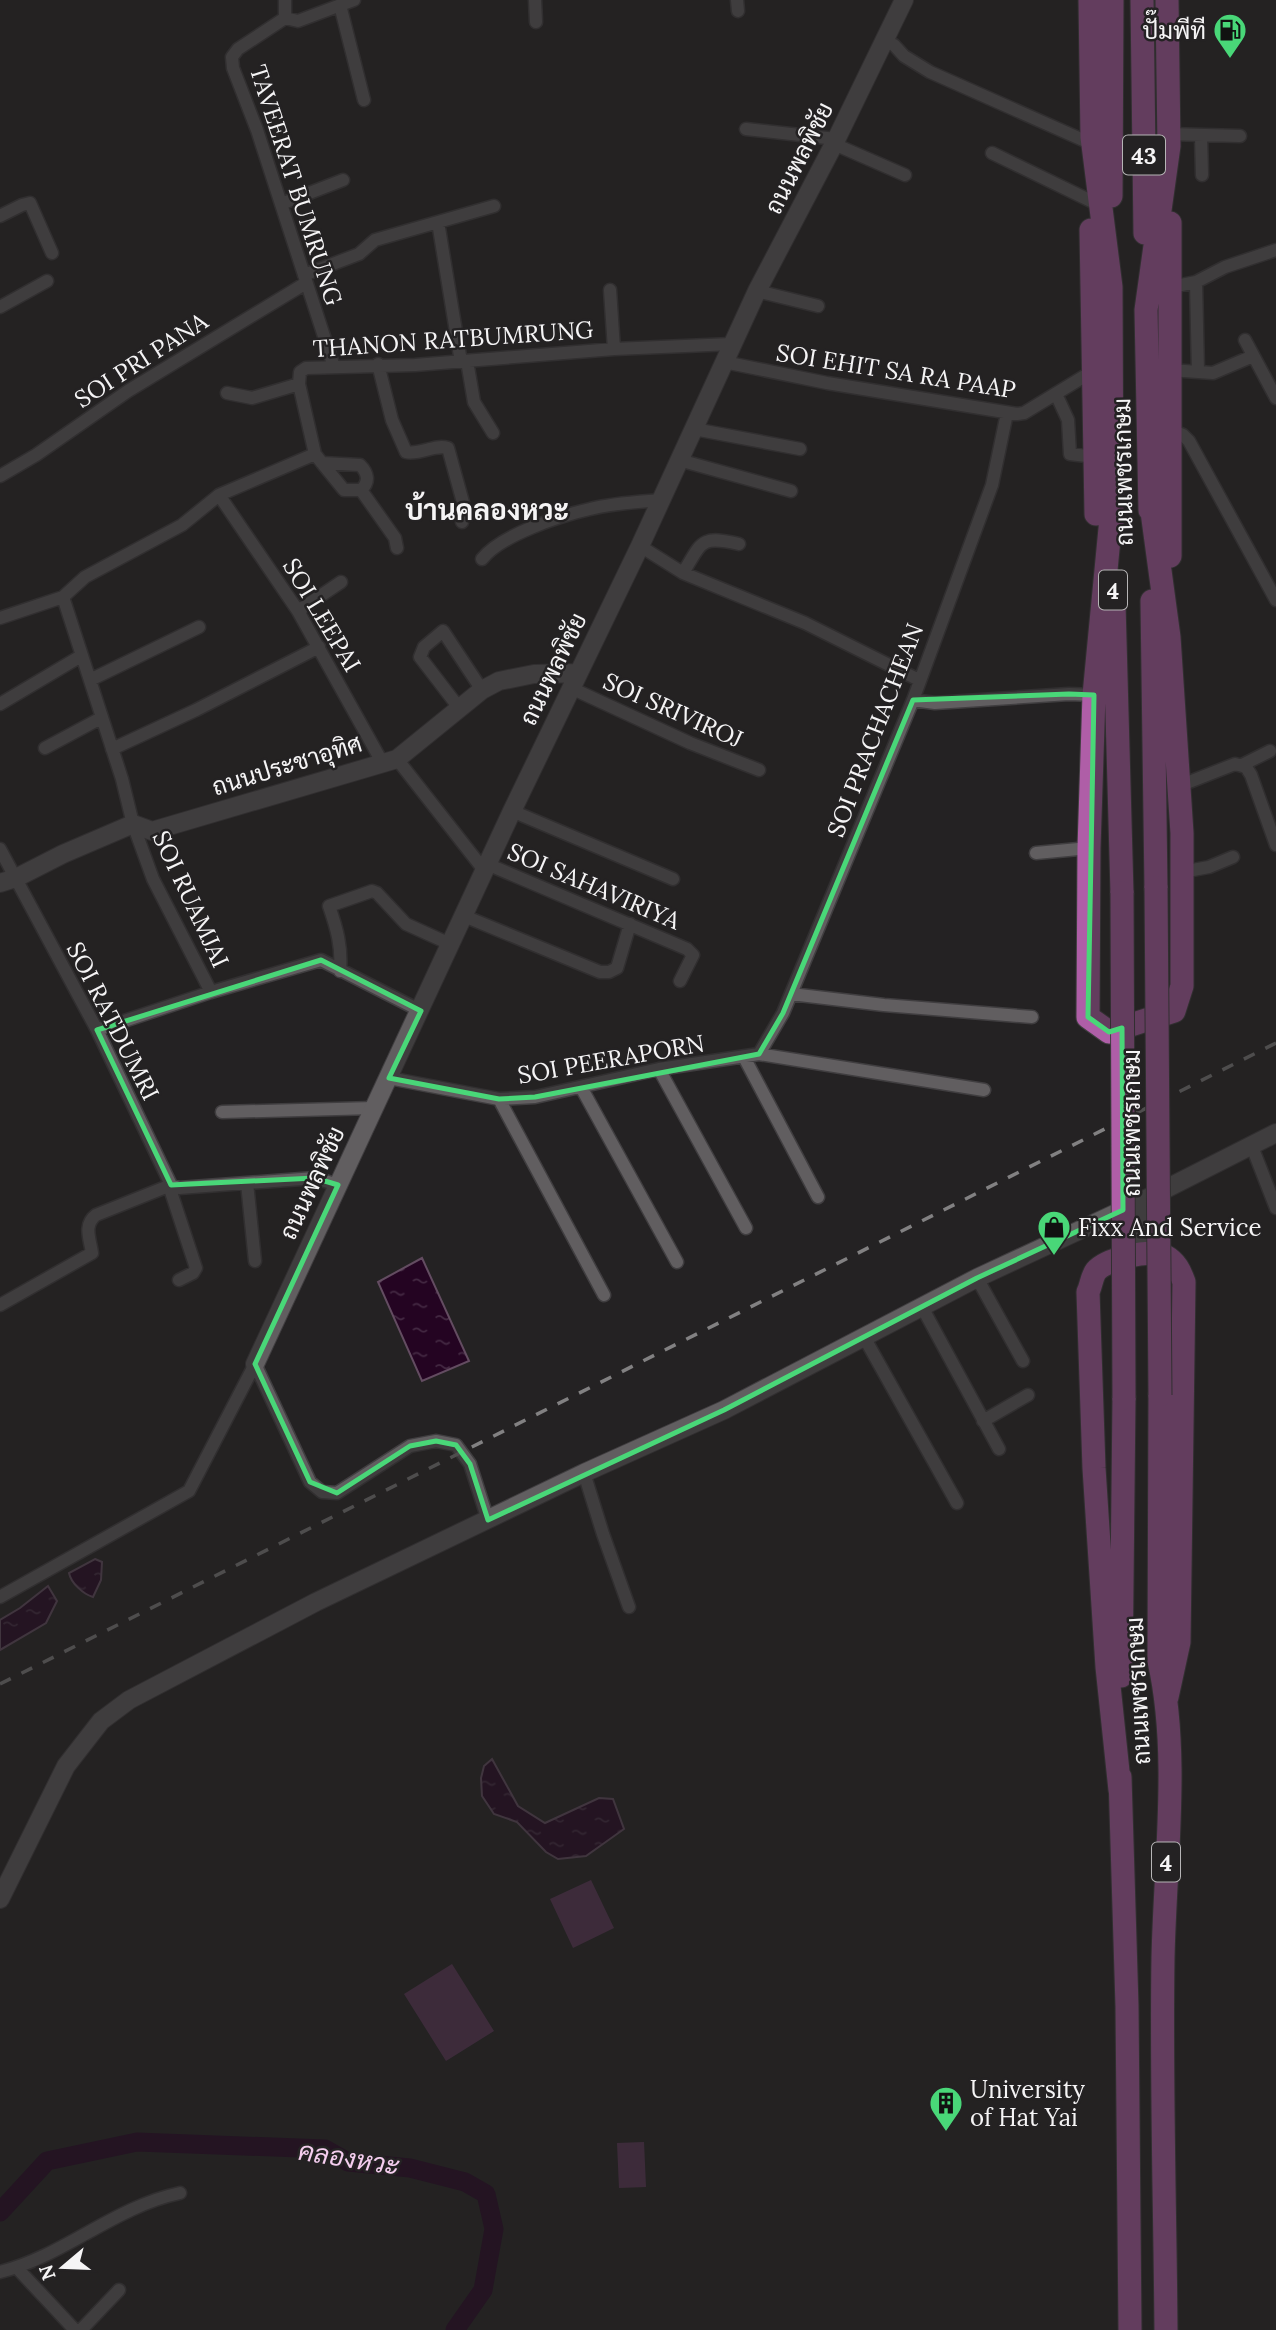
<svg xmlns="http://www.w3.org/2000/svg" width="1276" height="2330" font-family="Lora,Sarabun,serif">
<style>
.pitch{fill:#5c3658}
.water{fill:url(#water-ripples);stroke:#634c61;stroke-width:2}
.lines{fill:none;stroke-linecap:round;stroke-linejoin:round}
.river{stroke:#240422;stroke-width:19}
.street-casing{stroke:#403e40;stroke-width:15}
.secondary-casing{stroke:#403e40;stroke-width:20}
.highway-casing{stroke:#403e40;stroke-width:25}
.street{stroke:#615e60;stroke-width:12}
.secondary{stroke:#615e60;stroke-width:18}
.highway{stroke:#af5ea7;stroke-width:23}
.rail{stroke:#828182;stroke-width:3.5;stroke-dasharray:12 12;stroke-linecap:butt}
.highway-bridge-casing{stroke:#403e40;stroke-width:25;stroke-linecap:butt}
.highway-bridge{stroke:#af5ea7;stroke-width:23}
.marked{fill:none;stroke:#49d778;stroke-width:5;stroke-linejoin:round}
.labels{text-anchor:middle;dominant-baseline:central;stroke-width:5;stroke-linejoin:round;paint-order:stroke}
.shield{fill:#242223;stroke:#b6b5b6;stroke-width:2}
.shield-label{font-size:23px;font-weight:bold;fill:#f5f4f5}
.poi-label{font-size:24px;fill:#f5f4f5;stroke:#242223;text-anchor:start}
.street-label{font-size:24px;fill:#f5f4f5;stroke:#242223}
.water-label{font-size:26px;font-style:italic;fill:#f5ceef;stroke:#242223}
.quarter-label{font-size:28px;font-weight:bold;fill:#f5f4f5;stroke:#242223}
</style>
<defs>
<pattern id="water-ripples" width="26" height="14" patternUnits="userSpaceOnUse" patternTransform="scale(1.75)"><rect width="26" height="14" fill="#240422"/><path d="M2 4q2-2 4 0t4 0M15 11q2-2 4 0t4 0" fill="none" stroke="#442943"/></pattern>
</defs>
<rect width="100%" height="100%" fill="#242223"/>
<path class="pitch" d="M591,1880L614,1928L573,1948L550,1899Z
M452,1964L494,2031L446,2061L404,1994Z
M644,2142L646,2187L619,2188L617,2143Z"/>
<path class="water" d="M422,1258L469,1361L422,1381L378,1282Z
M95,1559L102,1562L101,1580L93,1597C83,1594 71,1583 69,1573Z
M48,1586L57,1601L46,1623L0,1650V1620L20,1608Z
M492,1759L518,1806L545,1823L599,1798L613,1799L624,1829L586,1856L558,1859L546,1852L517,1822L494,1814L482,1796L481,1778L484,1766Z"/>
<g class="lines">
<path class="river" d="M0,2212L47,2161L137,2142L325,2149L348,2162L410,2168L465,2182L486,2194L494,2229L483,2290L455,2330"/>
<defs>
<path id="street" d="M285,0V18L238,49L232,57L233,68L257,130L334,367
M535,0L536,22
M737,0L738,11
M340,5L364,100
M285,18L298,21L354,0
M884,41L894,45L904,56L930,72L1092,144
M746,129L836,139
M1169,134L1240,136
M1201,136L1202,175
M834,144L905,175
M992,153L1091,201
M281,204L343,180
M0,216L22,205L30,203L52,253
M438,222L461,362
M304,275L359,254L375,240L494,206
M1196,282L1198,372
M1171,287L1196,282L1225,267L1276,250
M610,290L614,349
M757,291L818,306
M0,307L47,281
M1245,340L1276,398
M467,361L474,402L493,433
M724,362L827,383L1017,414L1024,413L1093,371
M378,364L392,420L406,452C421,455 434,444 448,448L464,506L462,522
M1170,370L1213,373L1253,356
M227,393L252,398L299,384
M1056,394L1068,420L1070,454L1095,457
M694,429L800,449
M1171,430L1183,435L1189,441L1276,600
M315,454L322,463L360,465C368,473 370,482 361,490L395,538L397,548
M679,460L791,491
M322,463L344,490H361
M0,476L36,455L128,391L306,283
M219,495L298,611L382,762
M640,546L683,573L805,623L919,680
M482,559C501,535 559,516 590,509C613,503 637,502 661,500
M683,573C702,542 700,535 739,544
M63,597L122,779L133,824L153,879L211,992
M298,611L341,582
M0,618L63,597L85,577L182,525L219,495L315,454L299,384L300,372L306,368L415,365L614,349L732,344
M90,680L199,627
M571,688L690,743L759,770
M913,700L935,703L1069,694L1094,695
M0,704L81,656
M460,709L420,657L424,647L443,631L482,690
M45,748L101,718
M112,749L196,710L319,647
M397,759L484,870
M1242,765L1270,751
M1179,786L1235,764L1246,767L1251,775L1276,845
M512,811L673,879
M0,849L97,1030L171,1185V1192L196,1268L193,1273L179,1280
M1036,853L1089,848
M487,864L687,949L693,955L680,981
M1182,872L1209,867L1233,857
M464,916L600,972H609L617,968L630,924
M340,971C342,947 337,929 329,906L372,891L377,893L406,924L450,944
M791,994L884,1005L1032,1017
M97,1030L211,992L321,960L421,1011
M759,1054L783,1013L913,700L992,485L1007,413
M744,1057L818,1197
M659,1069L746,1228
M389,1078L499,1099L535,1097L659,1069L759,1054L984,1090
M581,1087L677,1262
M499,1099L604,1295
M222,1112L374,1108
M1251,1144L1276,1208
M247,1183L255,1261
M977,1278L1023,1361
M0,1305L92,1253C90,1239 83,1225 96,1215L171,1185L179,1188L315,1178L338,1185
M922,1307L999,1449
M864,1337L957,1503
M255,1364L310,1482L322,1492L337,1493L410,1446L436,1441L456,1445L470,1464L488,1520
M983,1421L1028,1395
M584,1473L603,1534L629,1607
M0,1597L189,1491L255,1364
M17,2268L75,2330
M0,2272C64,2256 114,2207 180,2193
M81,2330L119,2290"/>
<path id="secondary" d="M0,883L16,878L63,854L133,824L152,831L397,759L482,690L499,681L534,674L577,673
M1138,1203V1254
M255,1364L512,811L640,546L757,291L834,144L904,0
M0,1899L66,1766L101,1721L129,1700L316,1602L584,1473L724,1410L977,1278L1138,1203L1276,1133"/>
<path id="highway" d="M1090,0L1092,137L1111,287L1112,531
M1142,0L1145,233
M1111,196L1112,0
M1170,223V556
M1091,230L1096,514
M1150,510L1146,310L1169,146L1167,0
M1111,518L1094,695L1089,848L1088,1017L1109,1032L1174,1011L1182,986V833L1169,637L1150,497
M1152,601L1156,888
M1114,604L1122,893
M1160,1395L1159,1661C1180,1754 1165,1862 1163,1958C1161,2082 1165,2206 1166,2330
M1121,1676L1124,1398
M1120,1777L1127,2006L1130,2330
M1120,1790L1107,1667L1094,1468L1088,1292C1091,1286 1092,1276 1096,1271C1106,1259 1151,1248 1165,1256C1176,1262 1180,1271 1184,1282L1179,1642L1167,1697"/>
</defs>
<use href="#street" class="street-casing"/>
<use href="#secondary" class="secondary-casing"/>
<use href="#highway" class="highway-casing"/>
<use href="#street" class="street"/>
<use href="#secondary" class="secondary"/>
<use href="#highway" class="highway"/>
<path class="rail" d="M0,1684L1276,1043"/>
<defs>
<path id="highway-bridge" d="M1156,888L1160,1395
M1122,893L1124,1398"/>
</defs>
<use href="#highway-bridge" class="highway-bridge-casing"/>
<use href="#highway-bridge" class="highway-bridge"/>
</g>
<path d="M0 0H1276V2330H0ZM1069,694L1094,695L1088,1017L1109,1032L1122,1028L1123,1210L977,1278L724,1410L488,1520L470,1464L456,1445L436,1441L410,1446L337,1493L310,1482L255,1364L338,1185L315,1178L171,1185L97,1030L321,960L421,1011L389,1078L499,1099L535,1097L759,1054L783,1013L913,700Z" fill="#242223" fill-opacity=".55" fill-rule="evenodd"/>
<path class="marked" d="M1069,694L1094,695L1088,1017L1109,1032L1122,1028L1123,1210L977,1278L724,1410L488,1520L470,1464L456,1445L436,1441L410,1446L337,1493L310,1482L255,1364L338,1185L315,1178L171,1185L97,1030L321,960L421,1011L389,1078L499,1099L535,1097L759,1054L783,1013L913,700Z"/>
<defs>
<symbol id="fuel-pin" viewBox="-11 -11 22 30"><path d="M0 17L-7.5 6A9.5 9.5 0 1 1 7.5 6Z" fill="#49d778" stroke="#242223"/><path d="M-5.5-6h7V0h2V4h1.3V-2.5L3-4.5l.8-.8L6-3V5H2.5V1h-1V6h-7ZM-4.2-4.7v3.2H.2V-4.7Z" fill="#111"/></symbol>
<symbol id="shop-pin" viewBox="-11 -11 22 30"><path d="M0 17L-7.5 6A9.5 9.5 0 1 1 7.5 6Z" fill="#49d778" stroke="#242223"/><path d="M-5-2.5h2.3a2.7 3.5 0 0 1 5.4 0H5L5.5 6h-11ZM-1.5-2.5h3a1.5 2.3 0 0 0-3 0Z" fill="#111"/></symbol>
<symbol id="building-pin" viewBox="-11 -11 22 30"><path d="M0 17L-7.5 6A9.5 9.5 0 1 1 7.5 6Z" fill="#49d778" stroke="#242223"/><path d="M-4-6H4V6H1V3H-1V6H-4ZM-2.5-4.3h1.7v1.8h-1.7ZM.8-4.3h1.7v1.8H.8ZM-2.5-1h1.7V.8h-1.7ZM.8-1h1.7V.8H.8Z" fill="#111"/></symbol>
</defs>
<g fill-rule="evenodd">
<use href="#fuel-pin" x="1211" y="11" width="38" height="52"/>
<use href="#shop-pin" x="1035" y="1208" width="38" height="52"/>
<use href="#building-pin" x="927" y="2084" width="38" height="52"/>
</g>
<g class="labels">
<g class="shield">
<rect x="1123" y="135.5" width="42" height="39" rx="5"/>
<rect x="1099" y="570.5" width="28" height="39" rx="5"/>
<rect x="1152" y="1842.5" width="28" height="39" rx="5"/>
</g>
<g class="shield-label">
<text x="1144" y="155">43</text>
<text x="1113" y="590">4</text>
<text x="1166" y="1862">4</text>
</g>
<g class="poi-label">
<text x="1206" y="30" text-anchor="end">ปั๊มพีที</text>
<text x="1078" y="1227">Fixx And Service</text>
<text x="970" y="2089">University<tspan x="970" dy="28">of Hat Yai</tspan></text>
</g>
<g class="street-label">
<text transform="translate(799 158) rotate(-63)">ถนนพลพิชัย</text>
<text transform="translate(296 185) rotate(72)">TAVEERAT BUMRUNG</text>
<text transform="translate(453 339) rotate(-4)">THANON RATBUMRUNG</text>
<text transform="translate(141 360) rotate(-33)">SOI PRI PANA</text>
<text transform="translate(896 371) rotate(9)">SOI EHIT SA RA PAAP</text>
<text transform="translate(1123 472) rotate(-91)">ถนนเพชรเกษม</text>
<text transform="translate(322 615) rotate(59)">SOI LEEPAI</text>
<text transform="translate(553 669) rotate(-64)">ถนนพลพิชัย</text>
<text transform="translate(673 710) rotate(24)">SOI SRIVIROJ</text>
<text transform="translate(875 730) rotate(-69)">SOI PRACHACHEAN</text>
<text transform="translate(287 765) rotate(-17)">ถนนประชาอุทิศ</text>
<text transform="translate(594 886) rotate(23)">SOI SAHAVIRIYA</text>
<text transform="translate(191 899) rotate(65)">SOI RUAMJAI</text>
<text transform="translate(113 1021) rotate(63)">SOI RATDUMRI</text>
<text transform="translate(611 1059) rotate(-10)">SOI PEERAPORN</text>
<text transform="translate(1131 1123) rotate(-90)">ถนนเพชรเกษม</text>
<text transform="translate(312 1183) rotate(-65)">ถนนพลพิชัย</text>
<text transform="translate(1138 1691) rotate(-93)">ถนนเพชรเกษม</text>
</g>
<g class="water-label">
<text transform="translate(349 2158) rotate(9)">คลองหวะ</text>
</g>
<g class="quarter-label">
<text x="487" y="510">บ้านคลองหวะ</text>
</g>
</g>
<g transform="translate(63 2267) rotate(251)" stroke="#242223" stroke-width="5" paint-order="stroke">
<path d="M0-5L12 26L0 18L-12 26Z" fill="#f5f4f5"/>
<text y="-10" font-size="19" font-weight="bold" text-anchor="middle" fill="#f5f4f5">N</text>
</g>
</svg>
